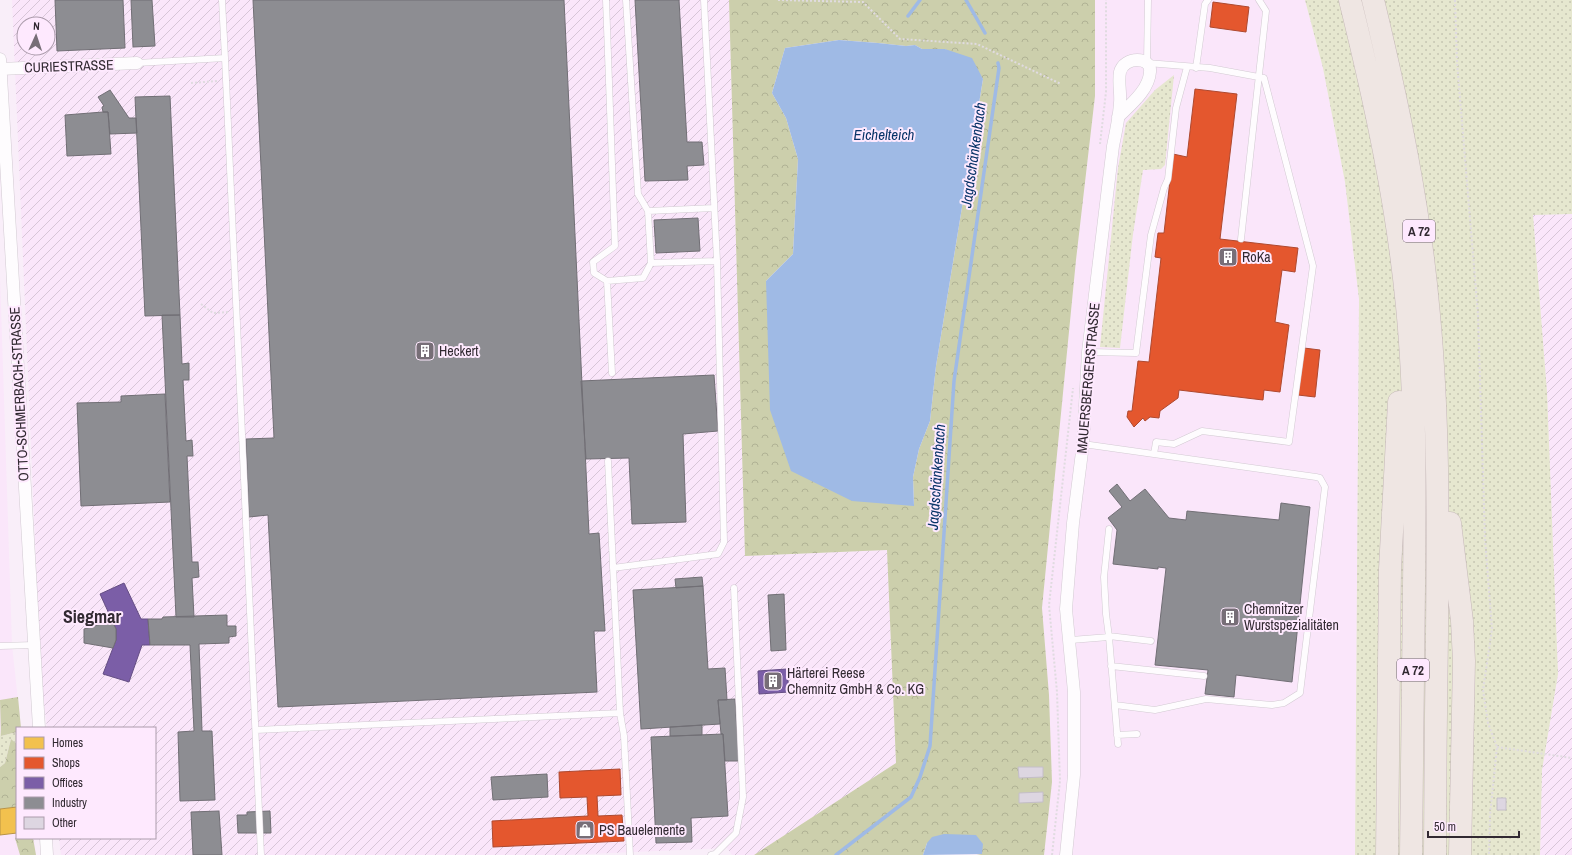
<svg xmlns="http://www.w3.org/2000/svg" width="1572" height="855" font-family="'Archivo Narrow',sans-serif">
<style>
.built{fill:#fae6fa}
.industrial{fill:url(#industrial-furrows);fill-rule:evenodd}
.grass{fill:url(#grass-dots)}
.forest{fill:url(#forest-crowns);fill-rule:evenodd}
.water{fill:#9fbae5}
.homes{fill:#f2c14e;stroke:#b89345}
.shops{fill:#e4572e;stroke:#ae492f}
.offices{fill:#7b5ea7;stroke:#654e84}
.industry{fill:#8d8d92;stroke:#716f75}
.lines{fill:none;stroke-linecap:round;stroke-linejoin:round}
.stream{stroke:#9fbae5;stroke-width:3.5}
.building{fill:#ddd6e1;stroke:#c4bec8}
.service-casing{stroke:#d2cad2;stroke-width:7}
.minor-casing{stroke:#d2cad2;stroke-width:13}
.motorway-casing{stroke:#c5b8b8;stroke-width:23}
.path{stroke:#e0dbe0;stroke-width:2;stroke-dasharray:2 2;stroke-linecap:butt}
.service{stroke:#fefcfe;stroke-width:6}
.minor{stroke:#fefcfe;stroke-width:12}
.motorway{stroke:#efe6e3;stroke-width:22}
.labels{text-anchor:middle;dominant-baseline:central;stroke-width:4;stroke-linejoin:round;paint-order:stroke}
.shield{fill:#fee9fe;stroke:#6e636e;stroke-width:1}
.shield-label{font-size:13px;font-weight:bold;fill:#312931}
.street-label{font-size:14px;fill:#312931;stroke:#fee9fe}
.poi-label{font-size:14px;fill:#312931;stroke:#fee9fe;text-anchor:start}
.water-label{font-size:15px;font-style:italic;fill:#083468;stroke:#fee9fe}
.district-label{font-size:18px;font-weight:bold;fill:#312931;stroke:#fee9fe}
</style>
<defs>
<pattern id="industrial-furrows" width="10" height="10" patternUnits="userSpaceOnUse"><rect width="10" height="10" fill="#fae6fa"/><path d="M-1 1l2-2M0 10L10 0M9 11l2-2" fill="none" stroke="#d7c5d7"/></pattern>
<pattern id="grass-dots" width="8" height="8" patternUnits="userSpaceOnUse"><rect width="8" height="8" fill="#e6e7cf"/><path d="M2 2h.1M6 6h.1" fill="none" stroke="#c6c6b2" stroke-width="1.8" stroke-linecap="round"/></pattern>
<pattern id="forest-crowns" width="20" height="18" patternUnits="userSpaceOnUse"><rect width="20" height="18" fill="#cccfac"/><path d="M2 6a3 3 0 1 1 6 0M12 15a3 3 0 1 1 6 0" fill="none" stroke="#b0b294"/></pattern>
</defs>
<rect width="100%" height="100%" fill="#f9eef9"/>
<path class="built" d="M1095,0H1305L1323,68L1345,182L1359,299L1355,855H1044L1052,782L1049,695L1042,608L1076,260L1095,96Z
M0,276L12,645L21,728H17V838H34L36,855H0Z"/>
<path class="industrial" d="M12,0H729L745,556L887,550L896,763L754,855H732L727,848L565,855H61L59,838H155V728H47L41,679ZM24,24H48V48H24Z
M1572,214V855H1540L1542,770L1558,674L1547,392L1533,215Z"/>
<path class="grass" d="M1305,0H1572V214L1533,215L1547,392L1558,674L1542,770L1540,855H1355L1359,299L1345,182L1323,68Z
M1174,75L1165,165L1161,169L1143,170L1133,234L1120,348L1100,347L1118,168L1126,123L1155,90Z
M0,728L1,736L17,732V744L11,739L5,763L0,767Z"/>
<path class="forest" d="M729,0H1095V96L1076,260L1042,608L1049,695L1052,782L1044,855H981L927,843L923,855H754L896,763L887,550L745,556ZM839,40L878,43L906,46L915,45L922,49H945L983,79L936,366L930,421L919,449L913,477L914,505L766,281L793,254L798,159L786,118L772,93L785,48Z
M18,697L21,728H17V732L1,736L0,700Z
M11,739L17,744V807L0,809V767L5,763Z
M17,837L33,838L36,855H20L15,838Z"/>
<path class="water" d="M839,40L878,43L906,46L915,45L922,49H945L972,58L983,79L936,366L930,421L919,449L913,477L914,506L852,501L791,471L770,410L766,281L793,254L798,159L786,118L772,93L785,48Z
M944,834L976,835L983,844L982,854L923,855L927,843L932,837Z"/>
<path class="homes" d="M17,807V833L0,835V809Z"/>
<path class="shops" d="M1213,2L1249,7L1246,32L1210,27Z
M1195,89L1237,94L1220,239L1298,248L1295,272L1282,270L1275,322L1289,325L1280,392L1264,390L1263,400L1179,390L1178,398L1160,411L1159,418L1150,417L1145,421L1143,418L1134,427L1127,417L1128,411H1132L1138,361L1149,362L1161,258L1155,257L1158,233H1164L1173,154L1187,157Z
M1304,348L1320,350L1315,397L1298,395Z
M620,769L621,795L597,796L598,816L622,815L624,841L493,847L492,821L588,816L587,797L560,798L559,772Z"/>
<path class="offices" d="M124,583L141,619H148L150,645H142L129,682L103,674L116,640V629L100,594Z
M787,669L789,692L759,694L758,671Z"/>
<path class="industry" d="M55,0H123L125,48L57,51Z
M131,0H152L155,46L133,47Z
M253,0H564L589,534L599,533L605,631H594L597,692L278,707L268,515L249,517L246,439L274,438Z
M635,0H679L687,142H702L704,165L687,166L688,180L645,181Z
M110,90L129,118H136L137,133L110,134L108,112H103L102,107L104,106L98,97Z
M170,96L180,315L145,316L135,97Z
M103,112H108L111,154L67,156L65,115Z
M698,218L700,251L656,253L654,220Z
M162,315H180L182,364L189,363V380H183L186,441L192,440L193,456H187L192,562H198L199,577L192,578L194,617H176Z
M714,375L718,431L683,434L686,522L632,524L629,458L586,459L581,381Z
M165,394L170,502L81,506L77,403L121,402V396Z
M1117,484L1130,501L1145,489L1169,518L1186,520L1187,511L1279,520L1281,503L1310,507L1292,682L1236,675L1234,697L1205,694L1208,670L1155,665L1166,568L1158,567V569L1113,564L1117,530L1108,518L1122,507L1109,491Z
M702,577L703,586L676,588L675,579Z
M703,586L708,669L725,668L727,700H718L720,724L641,729L633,590Z
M784,594L786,650L771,651L768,595Z
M227,615V626H236V636L229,637V643L199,644L202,731H212L215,800L180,801L178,732L194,731L190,645H150L148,619H162L163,617Z
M112,621L116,629V640L113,648L84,643V629Z
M735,699L739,761H725L723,734H721L718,700Z
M702,725V735L670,736V727Z
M723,734L728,816L691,818L692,842L656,843L651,737Z
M547,774L548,797L493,800L491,777Z
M219,811L222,855H193L191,812Z
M270,811L271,833H238L237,815H247V812Z"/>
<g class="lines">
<path class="stream" d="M966,0L985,33
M908,16L920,0
M836,855L911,797L920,777L930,746L954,381L999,68L998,63"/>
</g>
<path class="building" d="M1018,767H1043V777L1019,778Z
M1043,792V802L1019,803V793Z
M1497,798H1506V810H1497Z"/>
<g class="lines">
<defs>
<path id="service" d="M606,0L615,246L593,262L594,273L607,281
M626,0L638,194L648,211L651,263L717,261
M1148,0L1147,63L1210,68L1264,78L1313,266L1289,442L1202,431L1174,444L1156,442L1154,454
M225,58L261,855
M137,63L225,58L222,0
M1196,68L1205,4L1208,0
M648,211L714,208
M1241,239L1266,11L1259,0
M1088,352L1136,353L1151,235L1164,188L1168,179L1176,108L1187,67
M612,373L607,281L643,278L651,263
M1083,444L1316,477L1320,478L1325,487L1300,693L1284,703L1272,705L1206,699L1155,710L1115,705
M613,568L718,554L724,542L717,261L704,0
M1109,636L1151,641
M1109,637L1118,744
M1071,640L1109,637L1106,614L1104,577L1109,529
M0,646L34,645
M1111,666L1204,676
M620,713L624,736L630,855
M256,730L620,713L608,461
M1117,735L1137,734
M711,855L715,854L736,833L743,797L734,588"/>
<path id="minor" d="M0,59L39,728
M0,69L137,63
M46,838L47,855
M1066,855L1074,775V692L1066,609L1073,523L1083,444L1088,352L1113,146C1116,132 1119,118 1120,103C1121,93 1118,82 1120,72C1124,56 1152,56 1150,72C1149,90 1130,105 1118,117"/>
<path id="motorway" d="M1350,0C1375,101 1397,202 1407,306C1416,399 1415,493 1414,587C1413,676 1412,766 1411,855
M1373,0C1398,104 1420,208 1429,315C1439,421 1438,528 1437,634C1436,708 1435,781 1435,855
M1450,523L1462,621L1464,661L1460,855
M1387,855L1390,569L1399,402"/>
</defs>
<use href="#service" class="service-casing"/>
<use href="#minor" class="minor-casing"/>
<use href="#motorway" class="motorway-casing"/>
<path class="path" d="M778,0L863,2L900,39L977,44L1061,84
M1455,0L1457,62L1478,315L1485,539L1492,629L1483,690L1488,723L1497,747L1490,815L1489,855
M191,83L217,81
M1100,144L1106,92V0
M201,304L213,313L229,312
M1497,747L1572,758
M1052,855L1060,781L1057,692L1049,605L1073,388"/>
<use href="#service" class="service"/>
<use href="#minor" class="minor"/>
<use href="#motorway" class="motorway"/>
</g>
<defs>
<symbol id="building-square" viewBox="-11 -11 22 22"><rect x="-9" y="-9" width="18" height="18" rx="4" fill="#776e77" stroke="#fee9fe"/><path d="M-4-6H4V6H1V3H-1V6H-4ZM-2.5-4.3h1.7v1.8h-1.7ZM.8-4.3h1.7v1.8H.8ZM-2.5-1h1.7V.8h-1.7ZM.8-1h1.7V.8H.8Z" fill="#fff"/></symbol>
<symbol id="shop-square" viewBox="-11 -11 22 22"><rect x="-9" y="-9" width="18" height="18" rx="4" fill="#776e77" stroke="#fee9fe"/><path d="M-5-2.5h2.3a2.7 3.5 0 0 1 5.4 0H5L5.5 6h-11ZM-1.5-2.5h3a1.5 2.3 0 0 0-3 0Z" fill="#fff"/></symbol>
</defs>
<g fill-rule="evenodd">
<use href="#building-square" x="1217" y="246" width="22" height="22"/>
<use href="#building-square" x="414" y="340" width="22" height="22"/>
<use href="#building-square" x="1219" y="606" width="22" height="22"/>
<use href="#building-square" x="762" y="670" width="22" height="22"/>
<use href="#shop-square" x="574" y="819" width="22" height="22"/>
</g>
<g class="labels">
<g class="shield">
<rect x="1403" y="220" width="32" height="22" rx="3"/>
<rect x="1397" y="659" width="32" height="22" rx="3"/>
</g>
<g class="shield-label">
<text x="1419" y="231">A 72</text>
<text x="1413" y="670">A 72</text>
</g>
<g class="street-label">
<text transform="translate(69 66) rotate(-2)">CURIESTRASSE</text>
<text transform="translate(1088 378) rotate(-85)">MAUERSBERGERSTRASSE</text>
<text transform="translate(19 394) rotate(-93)">OTTO-SCHMERBACH-STRASSE</text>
</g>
<g class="poi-label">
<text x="1242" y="257">RoKa</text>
<text x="439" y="351">Heckert</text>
<text x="1244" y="609">Chemnitzer<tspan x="1244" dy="16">Wurstspezialitäten</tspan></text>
<text x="787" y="673">Härterei Reese<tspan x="787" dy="16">Chemnitz GmbH &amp; Co. KG</tspan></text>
<text x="599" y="830">PS Bauelemente</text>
</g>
<g class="water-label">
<text x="884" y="134">Eichelteich</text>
<text transform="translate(973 155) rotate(-82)">Jagdschänkenbach</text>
<text transform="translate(936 477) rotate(-86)">Jagdschänkenbach</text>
</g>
<g class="district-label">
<text x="92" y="616">Siegmar</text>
</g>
</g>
<rect x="16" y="727" width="140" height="112" fill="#fee9fe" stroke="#ac9cac"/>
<rect x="24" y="737" width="20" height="12" fill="#f2c14e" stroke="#ac9cac"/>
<text x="52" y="747" font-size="12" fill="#312931">Homes</text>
<rect x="24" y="757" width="20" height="12" fill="#e4572e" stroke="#ac9cac"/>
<text x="52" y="767" font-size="12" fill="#312931">Shops</text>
<rect x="24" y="777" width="20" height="12" fill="#7b5ea7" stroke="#ac9cac"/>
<text x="52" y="787" font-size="12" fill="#312931">Offices</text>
<rect x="24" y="797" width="20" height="12" fill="#8d8d92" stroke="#ac9cac"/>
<text x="52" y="807" font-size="12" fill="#312931">Industry</text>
<rect x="24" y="817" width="20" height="12" fill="#ddd6e1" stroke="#ac9cac"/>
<text x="52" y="827" font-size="12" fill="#312931">Other</text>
<g transform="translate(36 36) rotate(3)"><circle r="19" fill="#fee9fe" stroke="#ac9cac"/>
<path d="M0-3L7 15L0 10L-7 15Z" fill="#776e77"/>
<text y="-6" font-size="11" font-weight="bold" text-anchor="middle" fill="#312931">N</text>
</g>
<path d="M1428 831v6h91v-6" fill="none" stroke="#312931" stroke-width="2"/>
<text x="1434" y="831" font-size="12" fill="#312931" stroke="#fee9fe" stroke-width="3" paint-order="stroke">50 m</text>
</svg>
